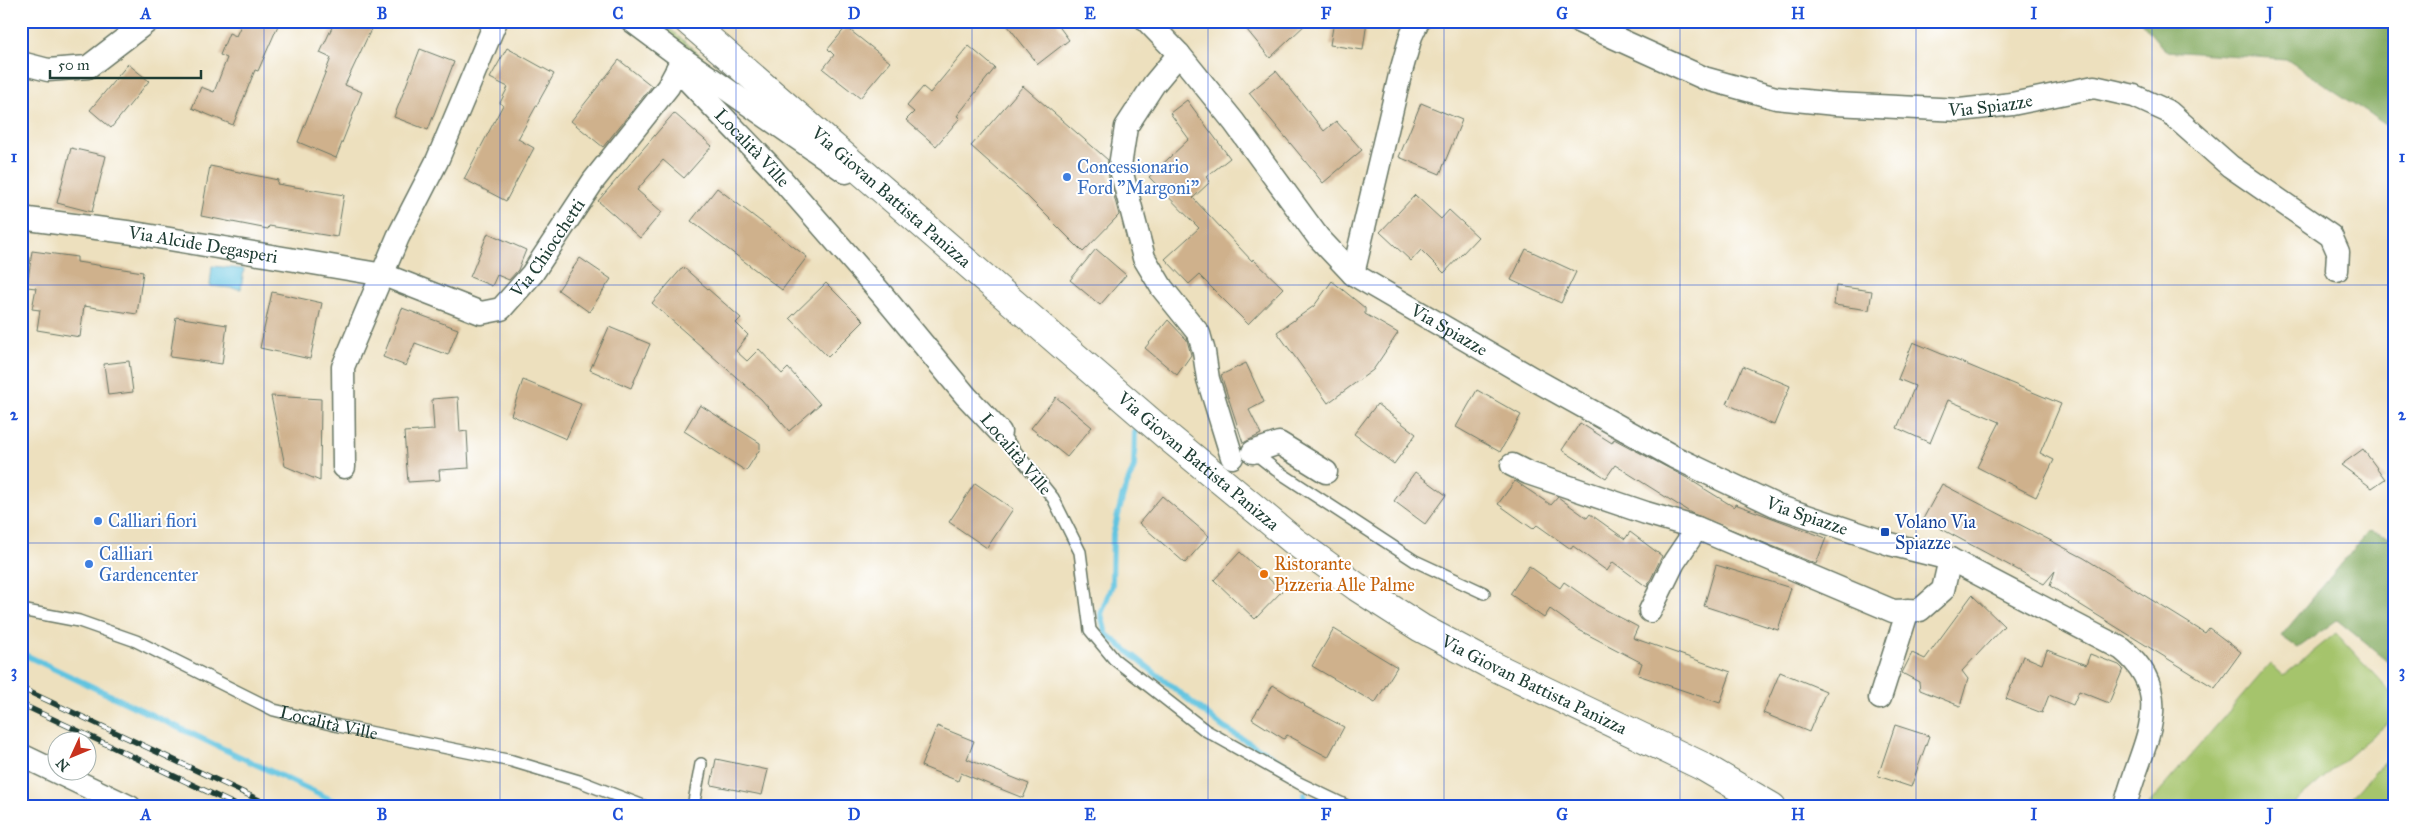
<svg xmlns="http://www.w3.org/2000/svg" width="2416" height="828" font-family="'IM FELL Great Primer',serif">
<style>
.green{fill:#a5c46c;stroke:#628050}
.forest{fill:#84aa60;stroke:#52744a}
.water{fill:#62c4e0;stroke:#40808a}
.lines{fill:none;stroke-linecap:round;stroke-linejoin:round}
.stream{stroke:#62c4e0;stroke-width:6}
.building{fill:#cfb18c}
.service-casing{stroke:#677664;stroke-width:14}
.minor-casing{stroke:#677664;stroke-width:25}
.primary-casing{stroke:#677664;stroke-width:30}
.service{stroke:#fff;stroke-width:11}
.minor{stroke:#fff;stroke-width:22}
.primary{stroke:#fff;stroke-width:28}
.rail-casing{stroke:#1f3d34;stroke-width:5.5}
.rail{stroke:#fff;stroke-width:4;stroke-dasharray:11;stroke-linecap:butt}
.grid{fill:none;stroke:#1d4ed8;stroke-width:1;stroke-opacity:0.55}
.shop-dot{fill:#3f7fe0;stroke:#fff;stroke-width:2}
.transit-dot{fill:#1a4fb4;stroke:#fff;stroke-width:2}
.food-dot{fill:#e8710a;stroke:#fff;stroke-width:2}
.labels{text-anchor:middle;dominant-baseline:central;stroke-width:4;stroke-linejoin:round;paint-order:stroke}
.street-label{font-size:18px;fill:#1f3d34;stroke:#fff}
.shop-label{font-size:18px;fill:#366cbe;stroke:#fff;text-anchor:start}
.transit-label{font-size:18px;fill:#164399;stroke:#fff;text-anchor:start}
.food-label{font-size:18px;fill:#c56008;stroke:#fff;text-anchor:start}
.neatline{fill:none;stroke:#1d4ed8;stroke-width:2}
.grid-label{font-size:16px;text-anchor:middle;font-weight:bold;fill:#1d4ed8}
</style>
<rect width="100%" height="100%" fill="#fff"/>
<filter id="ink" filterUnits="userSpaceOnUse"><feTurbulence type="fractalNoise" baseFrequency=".02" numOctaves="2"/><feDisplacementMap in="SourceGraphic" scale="10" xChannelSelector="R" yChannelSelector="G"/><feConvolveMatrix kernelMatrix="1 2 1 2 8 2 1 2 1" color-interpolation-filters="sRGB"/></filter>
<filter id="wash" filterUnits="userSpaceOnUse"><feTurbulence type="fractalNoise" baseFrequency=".0096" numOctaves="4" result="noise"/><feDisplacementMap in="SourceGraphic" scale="20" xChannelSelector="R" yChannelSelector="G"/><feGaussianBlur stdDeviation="1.12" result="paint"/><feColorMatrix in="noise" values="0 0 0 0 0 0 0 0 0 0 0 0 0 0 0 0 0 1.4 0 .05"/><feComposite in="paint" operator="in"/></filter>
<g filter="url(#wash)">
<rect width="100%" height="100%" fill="#ede0be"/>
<path class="green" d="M645,21H661L716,69Z
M2336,633L2395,697V716L2290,807H2146L2270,664L2283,676Z
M2395,751V807H2342Z"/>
<path class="forest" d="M2141,21H2395V131L2286,59L2165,51Z
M2369,531L2395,538V667L2337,620L2298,648L2281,636Z"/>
<path class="water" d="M212,266L244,269L241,289L210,286Z"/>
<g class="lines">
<path class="stream" d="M1135,431L1134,467L1123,495L1113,535L1112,585L1101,614L1106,634L1224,728L1295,770
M21,653L346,807
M1304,794L1305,807"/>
</g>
<g id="blocks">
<path class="building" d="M243,21H280L258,71L255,70L233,125L192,108L201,87L214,92L227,58L220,55L229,33L236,36Z
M335,21H375L345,85L362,92L336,158L298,142L331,58L320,53Z
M1004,21H1055L1069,40L1038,64Z
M1256,21H1309L1270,58L1247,30Z
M1334,21H1367L1363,50L1330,45Z
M846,27L890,62L860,98L823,69L834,55L828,49Z
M969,46L995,68L957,116L960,118L936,146L906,120L914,112L907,106L923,87L930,93Z
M507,48L554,74L518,139L534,148L506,201L464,179L503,105L500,103L508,87L490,78Z
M420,49L454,62L428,130L394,117Z
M619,60L652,86L603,147L571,121Z
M128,64L149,81L111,128L90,110Z
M1276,71L1324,131L1336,121L1362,150L1323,183L1249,93Z
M1023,86L1108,160L1107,169L1119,215L1083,252L1026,195L971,146Z
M1187,100L1230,158L1206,177L1210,182L1193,198L1252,261L1253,259L1283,288L1248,324L1199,275L1189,284L1165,259L1199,228L1149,177L1189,139L1170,113Z
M1421,103L1462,120L1440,174L1399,157Z
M674,113L712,146L684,178L663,160L637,190L662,212L640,238L598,201Z
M71,148L106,156L92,212L57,203Z
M210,166L278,180L277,184L344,195L337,237L269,226L268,229L201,216Z
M717,188L807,257L782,290L691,221Z
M1415,195L1441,219L1449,210L1478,237L1444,273L1421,250L1411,261L1380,232Z
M488,233L526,250L518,270L509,280L497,275L492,286L470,277Z
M1096,249L1126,275L1100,305L1070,280Z
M1526,249L1576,272L1561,303L1511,280Z
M32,251L77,257V262L143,272L137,314L84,306L80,337L37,330L40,310L32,309L36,288L27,287Z
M580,258L611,279L589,312L558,290Z
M683,267L741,318L736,323L748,335L736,351L747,361L759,349L782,374L788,368L820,404L789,431L761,399L652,303Z
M1332,281L1365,308V314L1398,333L1373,370L1328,403L1277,332L1314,306Z
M826,283L864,321L828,357L790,318Z
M1836,286L1872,291L1869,310L1834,305Z
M272,292L322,303L310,359L260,348Z
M402,308L458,329L448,355L415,343L406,366L383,357Z
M176,317L227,325L222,364L170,357Z
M1168,320L1187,340L1191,355L1177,375L1145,348Z
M609,327L650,344L631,388L590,370Z
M1913,342L2061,404L2040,453L2054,460L2036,497L1977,467L2000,422L1948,400L1930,443L1897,428L1915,386L1898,379Z
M129,361L133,392L108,395L104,364Z
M1246,363L1264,402L1249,410L1261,434L1243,443L1221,375Z
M1743,366L1790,386L1774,425L1727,404Z
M523,380L581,404L566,439L511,415Z
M1477,390L1521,415L1500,452L1456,427Z
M271,396L321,399L320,481L285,466Z
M458,397L460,432L467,431L469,468L439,470L440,480L408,482L404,432L434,430L432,399Z
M1056,397L1092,427L1067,457L1031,428Z
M1377,404L1416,434L1394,464L1354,434Z
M700,405L760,443V449L746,471L684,431Z
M1580,423L1612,443L1614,439L1687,478L1734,507L1735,504L1826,538L1816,564L1691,513L1615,465L1606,478L1562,450Z
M2363,449L2385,479L2372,488L2341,465Z
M1415,472L1446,495L1425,524L1394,501Z
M1515,481L1551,505L1558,497L1587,518L1590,514L1625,539L1630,532L1662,556L1647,587L1613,562L1607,571L1573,546L1571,549L1537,525L1533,529L1498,504Z
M975,483L1013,509L987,548L949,522Z
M1942,484L2084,558L2205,633L2209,628L2241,652L2215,688L2050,586L2055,571L2044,584L1923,519Z
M1162,496L1209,536L1185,563L1139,523Z
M1240,552L1282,591L1255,619L1214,580Z
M1716,565L1791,588L1778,630L1704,606Z
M1529,566L1560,588L1564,582L1597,605L1638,627L1633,638L1731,672L1720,703L1638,675L1642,663L1579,630L1550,609L1544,618L1510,594Z
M1972,595L2004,626L1962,671L1968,679L1960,706L1920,690L1919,682L1902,673L1912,653L1925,659Z
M1334,629L1397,667L1375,703L1312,666Z
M2047,650L2086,665L2090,654L2119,665L2123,669L2109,703L2079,691L2073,705L2049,695L2042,713L2006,699L2023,656L2042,664Z
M1780,672L1826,691L1809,732L1763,713Z
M1273,685L1305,705L1304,706L1344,727L1328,757L1287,735L1284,739L1252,719Z
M1895,725L1929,736L1911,787L1878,776Z
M937,726L974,741L967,759L1029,784L1023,798L961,773L958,781L921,766Z
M716,759L768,770L762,795L711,785Z"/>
</g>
</g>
<g filter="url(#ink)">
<use href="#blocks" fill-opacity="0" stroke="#677664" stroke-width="1"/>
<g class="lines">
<defs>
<g id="service">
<path d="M1000,432L1053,498L1080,552L1090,630L1114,659L1205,730L1299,783L1349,807"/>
<path d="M1253,452L1276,470L1415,561L1484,593"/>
<path id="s1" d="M21,610L79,621L136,641L274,710L339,726L512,761L579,781L646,807"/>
<path d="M693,807L701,764"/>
</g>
<g id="minor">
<path d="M632,21L683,59L846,172"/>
<path id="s2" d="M1147,21L1179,54L1234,122L1318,237L1353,274L1530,377L1674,457L1777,506L1890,544L1950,559L2122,649C2181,697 2138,749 2125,807"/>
<path id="s3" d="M1578,21L1704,78L1776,98L1835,104L1960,110L2012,104L2094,87L2134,96L2169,112L2230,166L2331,236L2338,252L2337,270"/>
<path d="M1179,54L1154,84L1126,127L1120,166L1144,258L1162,288L1199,334L1204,352L1208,379L1232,457"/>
<path d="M21,63L48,70L88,67L148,21"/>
<path id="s4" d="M677,69L770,166L880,292L966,396L1000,432"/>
<path id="s5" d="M21,218L134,233L384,275L481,313L501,309L532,274L594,180L668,87L683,59"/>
<path d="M1353,274L1400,75L1411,36L1418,21"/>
<path d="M1253,452L1279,443L1326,472"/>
<path d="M1512,465L1528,473L1646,513L1697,528L1893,611L1920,610L1943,590L1950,559"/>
<path d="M344,467L343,367L398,237L437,161L496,21"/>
<path d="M1650,611L1674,562L1697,528"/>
<path d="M1880,698L1908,610"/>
<path d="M21,755L130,807"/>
</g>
<g id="primary">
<path id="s6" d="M688,21L1167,436L1294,541L1357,587L1421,628L1487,663L1702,766L1772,807"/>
</g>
</defs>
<use href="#service" class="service-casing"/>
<use href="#minor" class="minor-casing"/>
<use href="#primary" class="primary-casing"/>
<use href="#service" class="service"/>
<use href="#minor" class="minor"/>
<use href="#primary" class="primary"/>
<defs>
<path id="rail" d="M21,688L274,807
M21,704L240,807"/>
</defs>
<use href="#rail" class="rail-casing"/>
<use href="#rail" class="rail"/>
</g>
</g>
<path class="grid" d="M264,21V807M500,21V807M736,21V807M972,21V807M1208,21V807M1444,21V807M1680,21V807M1916,21V807M2152,21V807M21,285H2395M21,543H2395"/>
<g class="shop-dot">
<circle cx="1067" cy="177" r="5"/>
<circle cx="98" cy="521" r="5"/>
<circle cx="89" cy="564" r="5"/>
</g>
<rect class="transit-dot" x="1880" y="527" width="10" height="10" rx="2.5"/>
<circle class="food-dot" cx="1264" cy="574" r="5"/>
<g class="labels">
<g class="street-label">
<text stroke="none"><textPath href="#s3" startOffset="428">Via Spiazze</textPath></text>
<text stroke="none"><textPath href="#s4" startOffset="109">Località Ville</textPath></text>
<text stroke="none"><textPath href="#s6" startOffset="269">Via Giovan Battista Panizza</textPath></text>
<text stroke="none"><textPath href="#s5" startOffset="184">Via Alcide Degasperi</textPath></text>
<text stroke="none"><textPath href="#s5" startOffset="569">Via Chiocchetti</textPath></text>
<text stroke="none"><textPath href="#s2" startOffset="438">Via Spiazze</textPath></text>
<text transform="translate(1016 454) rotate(50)">Località Ville</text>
<text stroke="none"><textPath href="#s6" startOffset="674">Via Giovan Battista Panizza</textPath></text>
<text stroke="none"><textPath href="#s2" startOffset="842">Via Spiazze</textPath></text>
<text stroke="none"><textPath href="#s6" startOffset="1079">Via Giovan Battista Panizza</textPath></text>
<text stroke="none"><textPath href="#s1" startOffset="330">Località Ville</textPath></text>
</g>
<g class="shop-label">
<text x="1077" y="167">Concessionario<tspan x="1077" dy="21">Ford "Margoni"</tspan></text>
<text x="108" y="521">Calliari fiori</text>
<text x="99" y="554">Calliari<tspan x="99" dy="21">Gardencenter</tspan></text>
</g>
<g class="transit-label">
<text x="1895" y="522">Volano Via<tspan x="1895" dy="21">Spiazze</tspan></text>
</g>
<g class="food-label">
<text x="1274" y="564">Ristorante<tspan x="1274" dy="21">Pizzeria Alle Palme</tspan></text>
</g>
</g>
<rect width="2416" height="828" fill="none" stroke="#fff" stroke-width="55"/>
<g transform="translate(72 756) rotate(226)"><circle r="24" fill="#ffffff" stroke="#a5b1ae"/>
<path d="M0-4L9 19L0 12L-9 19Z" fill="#c8321e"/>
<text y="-8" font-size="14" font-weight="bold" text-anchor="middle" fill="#1f3d34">N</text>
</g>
<path d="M50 70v8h151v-8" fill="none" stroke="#1f3d34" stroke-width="2.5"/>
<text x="58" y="70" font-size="15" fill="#1f3d34" stroke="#ffffff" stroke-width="4" paint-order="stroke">50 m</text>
<rect x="28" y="28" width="2360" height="772" class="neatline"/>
<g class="grid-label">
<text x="146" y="19">A</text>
<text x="382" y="19">B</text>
<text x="618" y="19">C</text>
<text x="854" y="19">D</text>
<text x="1090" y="19">E</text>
<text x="1326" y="19">F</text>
<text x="1562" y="19">G</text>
<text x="1798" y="19">H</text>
<text x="2034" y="19">I</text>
<text x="2270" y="19">J</text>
<text x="14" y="162">1</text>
<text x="2402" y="162">1</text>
<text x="14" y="420">2</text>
<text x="2402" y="420">2</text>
<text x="14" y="677">3</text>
<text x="2402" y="677">3</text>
<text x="146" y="820">A</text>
<text x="382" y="820">B</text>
<text x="618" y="820">C</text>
<text x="854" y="820">D</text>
<text x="1090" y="820">E</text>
<text x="1326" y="820">F</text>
<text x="1562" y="820">G</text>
<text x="1798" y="820">H</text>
<text x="2034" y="820">I</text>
<text x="2270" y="820">J</text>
</g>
</svg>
